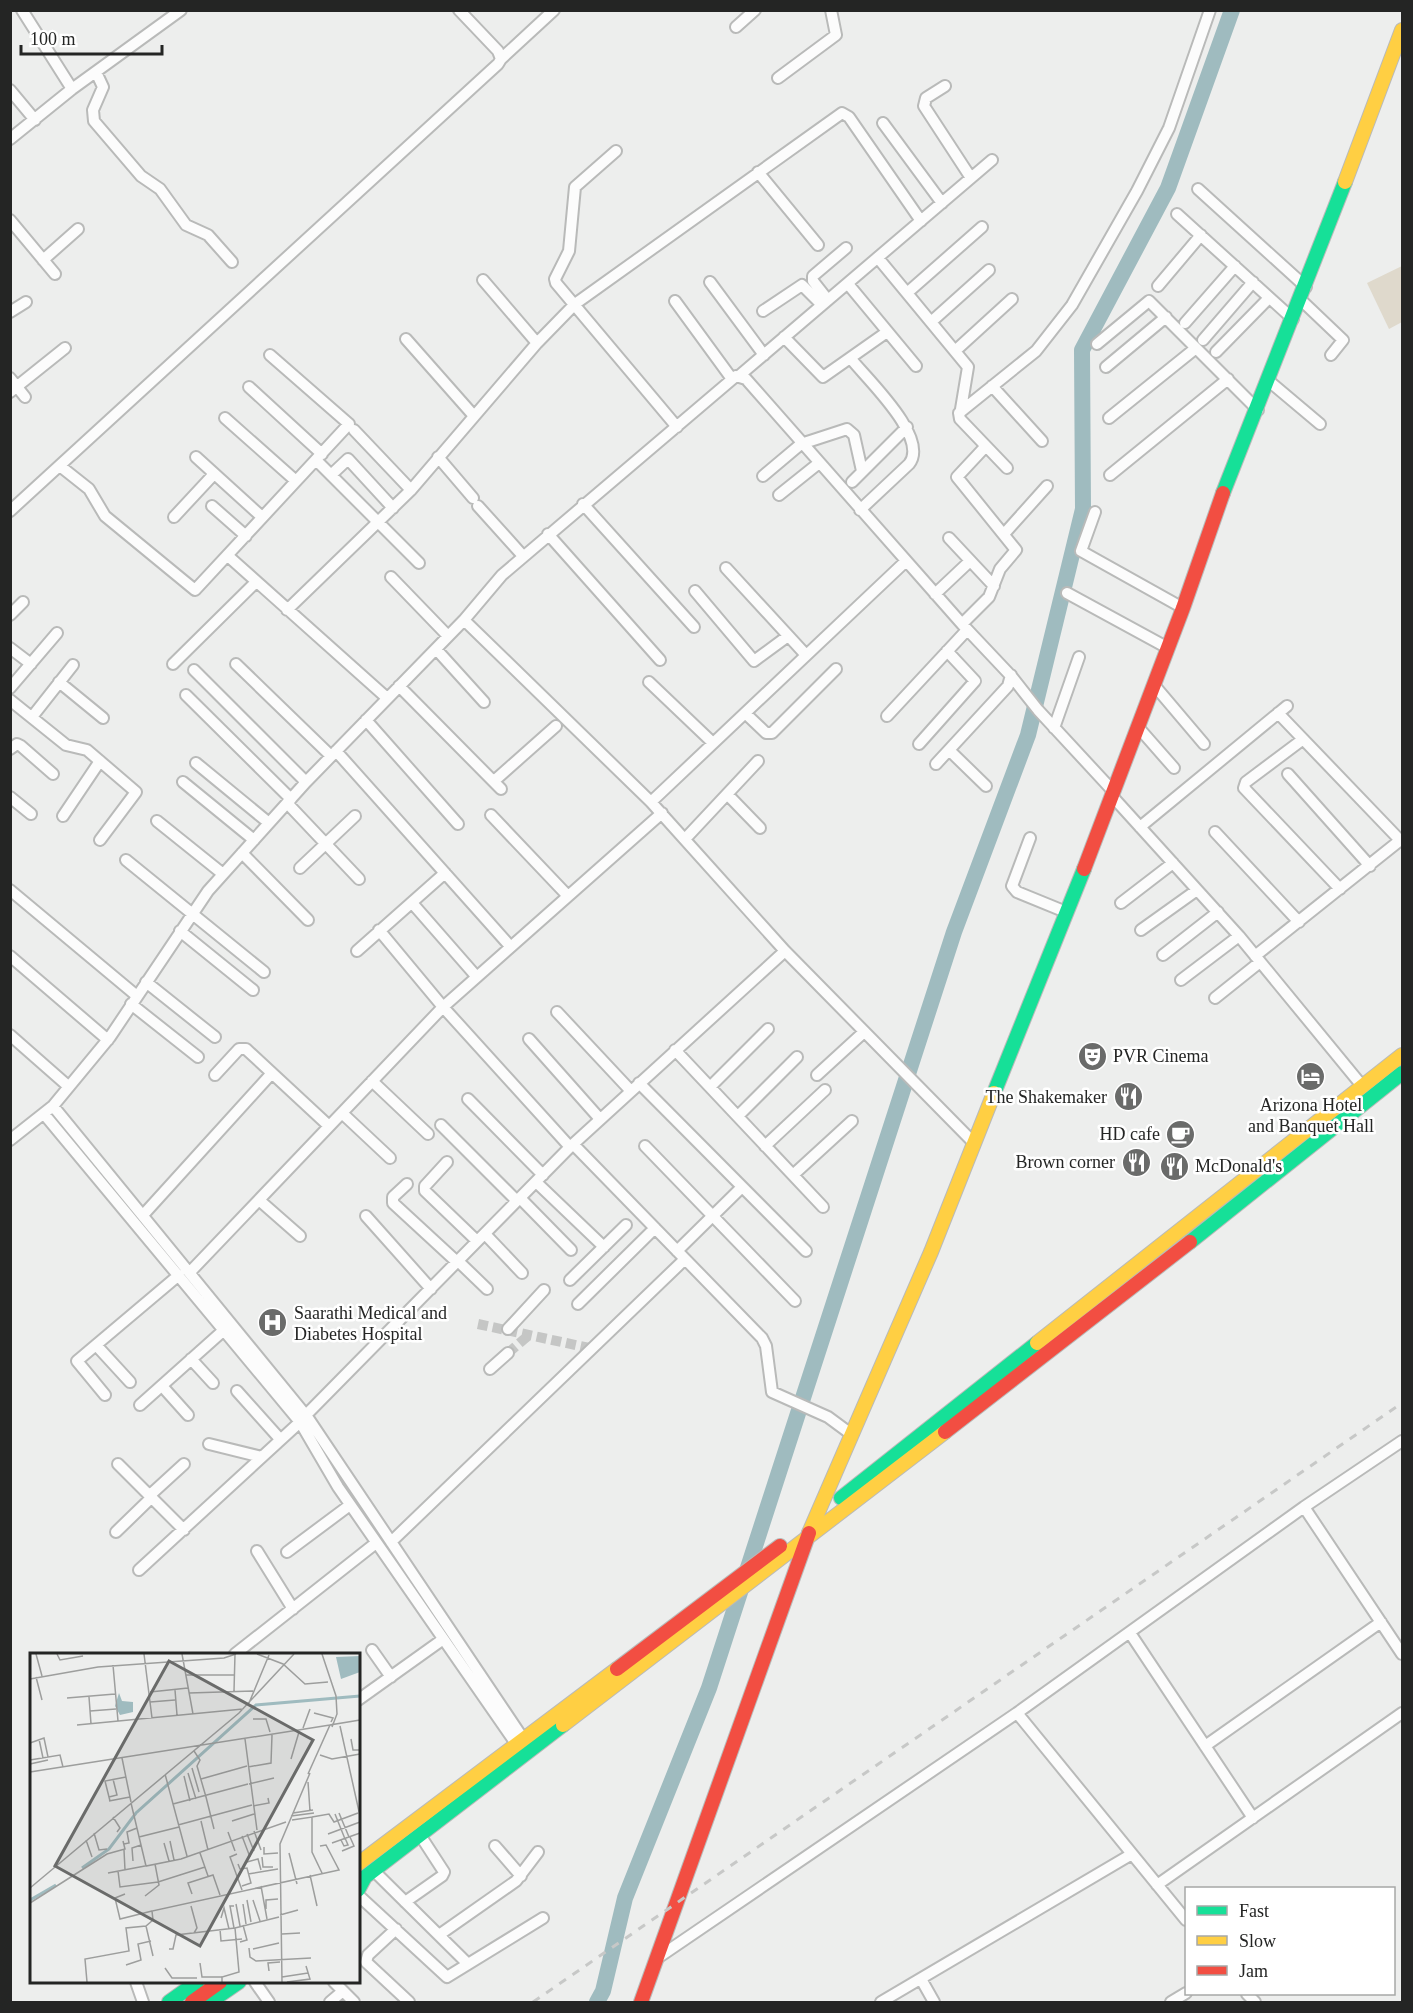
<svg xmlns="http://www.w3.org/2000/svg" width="1413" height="2013" font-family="Georgia,serif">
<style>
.green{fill:#dfd9cc}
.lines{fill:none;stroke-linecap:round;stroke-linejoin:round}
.river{stroke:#9fbbbf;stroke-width:16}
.street-tunnel{stroke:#c5c6c5;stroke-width:10;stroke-dasharray:10 5;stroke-linecap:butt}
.street-casing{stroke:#b9bab9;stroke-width:14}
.fast-casing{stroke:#b9bab9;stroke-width:16}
.slow-casing{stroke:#b9bab9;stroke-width:16}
.jam-casing{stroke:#b9bab9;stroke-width:16}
.street{stroke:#fcfcfc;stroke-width:10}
.fast{stroke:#16e098;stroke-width:14}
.slow{stroke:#ffcf43;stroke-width:14}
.jam{stroke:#f24e42;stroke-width:14}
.rail{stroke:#c7c8c7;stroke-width:3;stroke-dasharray:8 8;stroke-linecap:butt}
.labels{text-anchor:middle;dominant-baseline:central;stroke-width:5;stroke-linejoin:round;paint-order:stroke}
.poi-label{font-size:18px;fill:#242524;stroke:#fff;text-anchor:start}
.inset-river{fill:none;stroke:#9fbbbf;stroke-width:3}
.inset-road{fill:none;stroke:#9d9e9d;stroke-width:1.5}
.view{fill:#6a6b6a;fill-opacity:0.15;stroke:#6a6b6a;stroke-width:3}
.inset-edge{fill:none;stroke:#242524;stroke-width:3}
</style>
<rect width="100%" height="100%" fill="#edeeed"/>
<path class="green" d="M1402,266V322L1389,329L1367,283Z"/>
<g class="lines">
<path class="river" d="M597,2002L603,1991L625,1898L709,1688L954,932L1028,735L1083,509L1082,350L1168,188L1232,10"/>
<path class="street-tunnel" d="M478,1324L594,1349
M508,1353L530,1334"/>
<defs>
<path id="street" d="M22,10L72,89
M736,27L755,10
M501,59L554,10
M96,72L103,87L93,110L94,121L141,176L160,189L186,225L208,235L232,262
M778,78L836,35L831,10
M945,86L926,98L924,106L971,178
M10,90L35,120
M883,123L942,203
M10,139L72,89L181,10
M616,151L575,187L569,251L555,279L556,283L677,427
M758,172L818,245
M1198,189L1306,287
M1177,214L1293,319
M10,220L55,274
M878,258L968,367L961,409
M43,260L78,229
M483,280L537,343
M710,282L764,355
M848,284L916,366
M1158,286L1201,235
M907,293L982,227
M828,300L813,281V276L846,248
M1301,300L1343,340L1331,355
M675,301L732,379
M763,311L802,285L822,305
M10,312L26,302
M931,322L989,270
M1185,323L1235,266
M784,337L823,377L887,332
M406,339L474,416
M1203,340L1253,282
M1097,344L1149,301L1258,410
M955,351L1012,299
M1216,352L1269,298
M852,360C867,379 930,438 909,464L860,510
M1106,367L1166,317
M740,375L992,160
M10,378L25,397
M1269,381L1320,424
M992,386L1042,441
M249,387L322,454
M10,392L65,348
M225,418L296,481
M1109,418L1196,348
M354,430L411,490
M196,457L262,517
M438,457L473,498
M316,460L419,563
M60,466L89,489L105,516L195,590L349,424L270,355
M1007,468L960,419L959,413L1036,351L1072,305L1137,191L1169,128L1210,10
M331,475L348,459L393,508
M1110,475L1228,379
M763,476L801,444L847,429L854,435L862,471
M852,482L907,427
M779,495L819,463
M583,504L694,627
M212,506L246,536
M478,506L523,556
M10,511L498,64L501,59L498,51L459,10
M1095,512L1081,551L1183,608
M174,517L214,474
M548,534L660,660
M1004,534L1047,486
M949,538L994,586
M228,556L387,698
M726,568L806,655
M391,577L448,636
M695,591L754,661L788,636
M1067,593L1168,648
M935,594L970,561
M287,610L411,490L537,343L575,304L842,113L849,117L921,221
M10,615L23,602
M464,620L651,802L785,951L974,1143
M962,624L989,597L1000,569L1016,550L957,477L985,447
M10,648L31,664
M436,649L484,702
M173,664L256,582
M236,664L331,756
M194,670L306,782
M59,682L103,718
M649,682L713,743
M1154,685L1204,744
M399,686L501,789
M10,688L57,633
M186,695L291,799
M10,700L66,745L87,750L136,792L100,840
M745,713L766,733H772L836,669
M887,716L967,630
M32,717L73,665
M366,720L458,824
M1138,727L1174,768
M1054,728L1079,657
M1302,740L1246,782L1244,788L1340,889
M919,744L975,681L947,651
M10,749L17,744L21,746L53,774
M949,750L986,786
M336,751L509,945
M196,763L269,823
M936,764L1008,686L1011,675
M1288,774L1370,866
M494,781L556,726
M183,782L254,840
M727,794L760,828
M1112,796L1239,936L1363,1087
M10,797L31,814
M651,802L906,561
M287,803L359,879
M491,815L567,895
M63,816L100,761
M157,821L223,874
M1140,827L1287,706
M1215,832L1299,922
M1030,838L1012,886L1017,892L1066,912
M685,839L758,761
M242,853L308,920
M126,860L264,972
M300,868L355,816
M10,890L137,996
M1121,903L1173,863
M413,904L476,976
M379,930L443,1007L570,1147
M1141,930L1197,890
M180,931L253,990
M357,951L445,873
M1163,955L1218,912
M10,956L108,1040
M1255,956L1398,842L1397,837L1278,713
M1181,980L1239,936
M146,982L215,1037
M1215,998L1260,962
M131,1004L198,1057
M557,1012L630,1090
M10,1035L68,1086
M529,1039L600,1119
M675,1050L823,1207
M215,1075L239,1049H246L329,1126
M817,1075L864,1032
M372,1081L428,1134
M639,1083L806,1251
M710,1087L768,1029
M468,1099L543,1175
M53,1106L308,1418L526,1743
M342,1113L390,1158
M44,1114L300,1422L338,1487L519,1748
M738,1116L797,1057
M441,1125L517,1201
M10,1140L53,1106L110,1037L208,891L306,782L464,620L502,575L736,376L746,379L962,624L1012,677L1038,710L1113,791
M573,1144L762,1338L766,1346L772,1392L828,1417L851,1434
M645,1146L795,1301
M765,1146L825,1090
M447,1162L425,1186V1191L477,1241
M793,1175L852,1121
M536,1182L604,1247
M407,1184L393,1197V1203L457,1262
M520,1198L571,1250
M259,1200L300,1236
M144,1214L272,1073
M366,1216L431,1289
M485,1234L522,1273
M677,1251L742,1187
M458,1261L487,1289
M191,1271L443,1007L662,813
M570,1280L626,1225
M578,1304L655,1228
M508,1329L544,1290
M96,1345L130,1382
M191,1359L213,1383
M490,1369L508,1353
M162,1386L188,1415
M237,1391L280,1439
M105,1395L77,1361L179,1275
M140,1405L224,1330
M306,1415L570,1147L785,951
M209,1444L262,1457
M118,1464L184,1530
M149,1496L184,1464
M1304,1507L1402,1654
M116,1532L151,1498
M391,1542L685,1259
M257,1551L293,1609
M287,1552L350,1505
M139,1570L300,1422
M1130,1633L1253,1818
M372,1650L391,1677
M235,1654L376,1543
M358,1700L442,1640
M1017,1713L1186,1920
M1205,1746L1381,1622
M495,1846L521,1876
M374,1871L468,1964
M1157,1885L1402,1713
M358,1895L447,1977L543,1918
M405,1902L442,1876L444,1872L420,1835
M396,1929L368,1955L366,1962L409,2002
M439,1935L516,1881L538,1852
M656,1959L1017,1713L1304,1507L1402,1441
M921,1979L934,2002
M136,1982L143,2002
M255,1982L269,2002
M334,1982L354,2002
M1247,1994L1255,2002
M330,2002L343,1991
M881,2002L1132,1854
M1171,2002L1186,1993"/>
<path id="fast" d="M1223,493L1345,182
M994,1093L1084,869
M1190,1242L1402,1073
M841,1498L1037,1343
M358,1890L365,1877L563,1725
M169,2002L197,1982
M210,2002L239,1982"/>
<path id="slow" d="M1345,182L1402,30
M1037,1343L1402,1055
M809,1533L931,1252L994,1093
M563,1725L945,1432
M358,1864L617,1669"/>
<path id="jam" d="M1084,869L1183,608L1223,493
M945,1432L1190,1242
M617,1669L780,1546
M192,2002L220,1982
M641,2002L809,1533"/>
</defs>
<use href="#street" class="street-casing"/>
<use href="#fast" class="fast-casing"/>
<use href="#slow" class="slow-casing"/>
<use href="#jam" class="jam-casing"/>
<use href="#street" class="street"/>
<use href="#fast" class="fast"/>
<use href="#slow" class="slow"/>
<use href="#jam" class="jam"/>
<path class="rail" d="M533,2002L1402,1403"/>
</g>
<defs>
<symbol id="theatre-disc" viewBox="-11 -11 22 22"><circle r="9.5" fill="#6a6b6a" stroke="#fff"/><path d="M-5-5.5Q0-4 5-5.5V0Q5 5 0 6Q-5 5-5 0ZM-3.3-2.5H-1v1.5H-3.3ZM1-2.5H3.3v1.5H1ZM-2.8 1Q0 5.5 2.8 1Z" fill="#fff"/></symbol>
<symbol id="hotel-disc" viewBox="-11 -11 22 22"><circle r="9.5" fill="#6a6b6a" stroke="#fff"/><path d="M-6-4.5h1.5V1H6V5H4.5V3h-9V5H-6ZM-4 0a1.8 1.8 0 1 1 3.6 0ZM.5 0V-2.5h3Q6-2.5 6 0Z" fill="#fff"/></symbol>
<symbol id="restaurant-disc" viewBox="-11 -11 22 22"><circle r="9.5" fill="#6a6b6a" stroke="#fff"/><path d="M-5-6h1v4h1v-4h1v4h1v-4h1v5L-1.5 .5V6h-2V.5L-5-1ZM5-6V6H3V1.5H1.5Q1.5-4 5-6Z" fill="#fff"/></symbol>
<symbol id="cafe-disc" viewBox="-11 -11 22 22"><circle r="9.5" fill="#6a6b6a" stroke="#fff"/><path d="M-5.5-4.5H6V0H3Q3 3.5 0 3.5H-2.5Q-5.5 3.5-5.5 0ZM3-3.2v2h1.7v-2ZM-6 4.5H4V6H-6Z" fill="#fff"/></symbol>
<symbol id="hospital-disc" viewBox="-11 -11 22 22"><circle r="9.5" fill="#6a6b6a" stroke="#fff"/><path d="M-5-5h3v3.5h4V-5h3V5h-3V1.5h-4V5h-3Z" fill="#fff"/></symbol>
</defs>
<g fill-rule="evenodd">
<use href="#theatre-disc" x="1076" y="1040" width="33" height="33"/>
<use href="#hotel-disc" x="1294" y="1060" width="33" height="33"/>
<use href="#restaurant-disc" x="1112" y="1080" width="33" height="33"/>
<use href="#cafe-disc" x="1164" y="1118" width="33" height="33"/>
<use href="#restaurant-disc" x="1120" y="1146" width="33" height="33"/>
<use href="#restaurant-disc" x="1158" y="1150" width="33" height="33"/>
<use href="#hospital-disc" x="256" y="1306" width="33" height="33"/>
</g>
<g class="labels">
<g class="poi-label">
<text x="1113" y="1056">PVR Cinema</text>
<text x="1107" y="1097" text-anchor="end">The Shakemaker</text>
<text x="1311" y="1105" text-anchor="middle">Arizona Hotel<tspan x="1311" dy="21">and Banquet Hall</tspan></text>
<text x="1160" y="1134" text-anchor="end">HD cafe</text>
<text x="1115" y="1162" text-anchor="end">Brown corner</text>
<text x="1195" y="1166">McDonald's</text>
<text x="294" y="1313">Saarathi Medical and<tspan x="294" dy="21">Diabetes Hospital</tspan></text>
</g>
</g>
<g transform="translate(30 1653)">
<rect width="330" height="330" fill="#edeeed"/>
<path d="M330,3V19L311,26L306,4ZM89,40L92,48L103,49V59L90,62L85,53Z" fill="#9fbbbf"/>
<path class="inset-river" d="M52,215L79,196L106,160L226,52L330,43M0,247L26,232"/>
<path class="inset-road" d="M6,1L12,23M27,1L30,7L53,3M114,1L122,65M152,1L163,61M227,1L253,11L275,31L298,29M292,1L306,43L307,61L302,74M83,12L88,68M156,22H204M6,24L12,47M0,26L68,14L194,5L206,1M145,37L147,62M204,38L205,1M120,39L158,35M159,40L223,38M59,44L61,71M37,45L85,41M120,49L145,47M219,50L239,2M60,58L86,56M284,60L303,65L301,69M223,66H236L240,79M47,72L213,56M310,73L330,163M273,75L280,56M9,86L13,105M215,86L227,177M321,86L323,97H330M0,90L14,85L18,104M164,98L170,107L167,113L176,144M290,102L302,106L330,101M92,105L101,149M261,106L269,79M0,107L30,102L33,114M0,111L18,107M218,114L241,110L242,82M162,115L169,139M0,119L300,72M158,120L166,146M135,121L157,203M278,121L300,72L330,67M154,123L160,148M171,126L217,113M278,129L280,158M219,131L244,125M79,144L87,142L83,126M176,144L184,176M79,148L100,144M80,148L75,128L96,124M101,150L116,213L151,206L256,169M143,151L218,131M223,153L239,150L238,145M263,160L283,157M309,160L319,184M305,161L315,186M261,163L284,160M83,164L90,175L87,179M282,164L299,161L304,169L328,160M262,167L282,164V199L292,220M171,168L178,197M202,168L224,161M148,172L222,152M224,178L231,197M198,179L205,198M64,180L69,197L77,196M217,181L224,198M298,181L330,169M212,183L220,204M109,184L149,174M56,187L62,204M311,187L314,193L318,192L315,185M140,188L144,207M134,190L139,208M302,190L330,180M94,191L99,190L97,179L107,175M234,194V201L248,200M94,197L95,217M312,198L324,193L320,184M170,200L178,223M259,200L267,231M207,201L200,204L212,237M232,204L233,214H243M103,208L102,195L111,192M217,209L228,206L231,217M208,211L210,216L217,215L221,230L212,233M88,218L90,234L128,229L175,214M78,220L115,213M218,221L248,216M280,222L287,253M231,233L237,266M0,235L209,60L264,1M95,241L85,245L90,266L122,258M162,241L158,230L183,222L190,242M115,243L129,232L125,211M217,247L221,269M223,247L230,268M0,250L77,201L95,196L93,188M206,251L210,273M213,251L216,271M161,253L167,275L164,280M236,256V247L248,246M250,262L268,257M191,265L194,255L199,276M116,273L123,303M204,275L200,253H204M190,276L191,288L212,286M252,281L270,280M210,289L217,287L213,272M219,295L220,304L226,308L281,305M139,296H143L146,282L205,275L249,264M223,296L249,290M170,310L172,324H192M96,312L111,307L108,291L121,288M135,315L142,325H167M239,318L238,310L250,309M252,324L278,320M57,329L55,306L99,298L96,275L116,273L123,267L122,258L309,217L296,192L290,193M192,329V324L209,319L205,275M252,329L250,191L280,120M257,329L280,326L276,313"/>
<path class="view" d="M139,8L283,87L170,293L25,213Z"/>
<rect width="330" height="330" class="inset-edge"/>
</g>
<rect width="1413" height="2013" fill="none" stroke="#242524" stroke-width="24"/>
<rect x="1185" y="1887" width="210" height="108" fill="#ffffff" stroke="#a7a8a7" stroke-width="1.5"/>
<rect x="1197" y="1906" width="30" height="9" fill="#16e098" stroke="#a7a8a7" stroke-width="1.5"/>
<text x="1239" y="1917" font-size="18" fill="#242524">Fast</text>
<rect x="1197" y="1936" width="30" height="9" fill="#ffcf43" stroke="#a7a8a7" stroke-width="1.5"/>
<text x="1239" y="1947" font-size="18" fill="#242524">Slow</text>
<rect x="1197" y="1966" width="30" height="9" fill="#f24e42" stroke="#a7a8a7" stroke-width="1.5"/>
<text x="1239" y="1977" font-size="18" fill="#242524">Jam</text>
<path d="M21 45v9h141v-9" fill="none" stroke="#242524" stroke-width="3"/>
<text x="30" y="45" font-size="18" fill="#242524" stroke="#ffffff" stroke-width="4.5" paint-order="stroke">100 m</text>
</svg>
